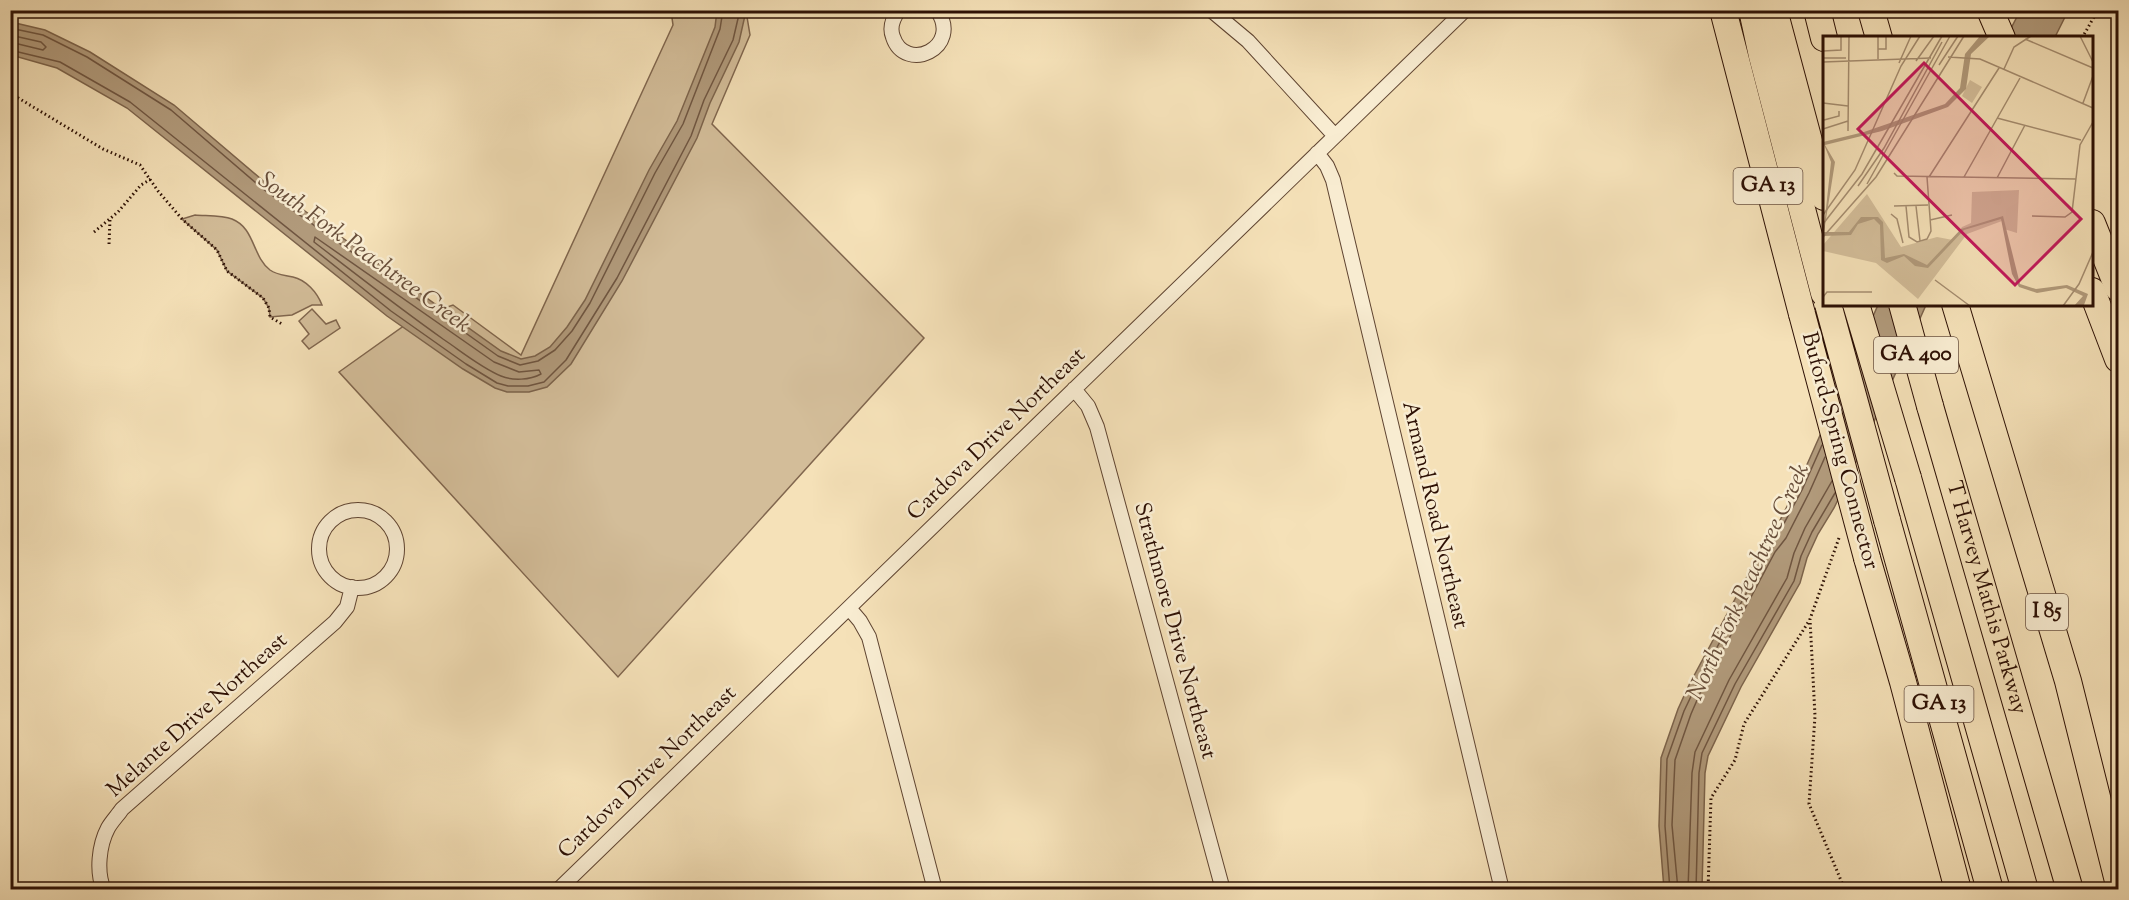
<svg xmlns="http://www.w3.org/2000/svg" width="2129" height="900" font-family="'Sorts Mill Goudy',serif">
<style>
.green{fill:#d3bd99;stroke:#80664e;stroke-width:1.5}
.water{fill:#b19a7b;stroke:#7c634b;stroke-width:1.5}
.lines{fill:none;stroke-linecap:round;stroke-linejoin:round}
.shore{stroke:#6f5540;stroke-width:1.5}
.street-casing{stroke:#5f4431;stroke-width:16}
.highway-casing{stroke:#2d1004;stroke-width:28}
.path{stroke:#2d1004;stroke-width:3;stroke-dasharray:1.5 3;stroke-linecap:butt}
.street{stroke:#f8ecd1;stroke-width:14}
.highway{stroke:#f5e1b8;stroke-width:26}
.highway-bridge-casing{stroke:#2d1004;stroke-width:28;stroke-linecap:butt}
.highway-bridge{stroke:#f5e1b8;stroke-width:26}
.labels{text-anchor:middle;dominant-baseline:central;stroke-width:5;stroke-linejoin:round;paint-order:stroke}
.shield{fill:#f8ecd1;stroke:#6a5242;stroke-width:1.5}
.shield-label{font-size:21px;font-weight:bold;fill:#2d1004}
.street-label{font-size:22px;fill:#2d1004;stroke:#f8ecd1}
.water-label{font-size:24px;font-style:italic;fill:#684e3a;stroke:#f8ecd1}
.inset-road{fill:none;stroke:#a58d70;stroke-width:1.5}
.view{fill:#c2185b;fill-opacity:0.15;stroke:#c2185b;stroke-width:3}
.inset-edge{fill:none;stroke:#2d1004;stroke-width:3}
</style>
<rect width="100%" height="100%" fill="#f5e1b8"/>
<filter id="stains"><feTurbulence type="fractalNoise" baseFrequency=".00333" numOctaves="4"/><feColorMatrix values="0 0 0 0 .2 0 0 0 0 .09 0 0 0 0 .02 0 0 0 .5 -.17"/></filter>
<radialGradient id="worn" r=".72"><stop offset=".6" stop-color="#630" stop-opacity="0"/><stop offset="1" stop-color="#630" stop-opacity=".3"/></radialGradient>
<path class="green" d="M671,11H746L750,35L712,124L924,338L618,677L339,372L415,318L453,305L521,355L673,25Z
M195,215C206,216 222,215 232,219C255,228 252,256 270,270C277,275 285,275 293,277C306,280 317,292 322,305H312L292,315L270,317L269,308L263,298L227,271L217,250L182,219Z
M312,309L326,324L336,320L340,328L309,349L302,341L309,334L299,321Z"/>
<path class="water" d="M717,11H746L739,42L710,103L697,138L622,281L571,364L547,387L529,392H507L495,388L463,369L387,316L127,108L57,68L11,55V22L45,30L90,52L174,105L267,184L501,351L521,359L535,356L550,347L567,327L585,300L649,170L677,121L715,27Z
M2020,11H2068L2055,37L2006,38Z
M1878,305H1926L1852,471L1834,508L1818,534L1807,558L1800,583L1741,687L1708,756L1705,773L1702,889H1664L1659,826L1661,758L1678,709L1689,685L1764,545L1774,532L1797,487Z"/>
<g class="lines">
<path class="shore" d="M10,28L43,35L87,57L171,110L263,189L498,356L520,365L538,361L555,350L572,331L590,303L655,173L683,124L720,29L723,10
M10,35L41,42L46,47L43,50L10,42
M10,50L60,62L130,102L391,311L466,364L497,383L508,386H528L544,382L566,360L617,278L691,136L704,100L733,40L740,10
M315,237L494,362L519,372L539,370L541,374C530,380 513,381 501,376C480,367 461,351 443,339C399,308 357,275 314,242Z
M1670,890L1665,826L1667,759L1684,711L1695,688L1802,490L1822,445
M1678,890L1672,825L1675,760L1691,714L1701,691L1775,552L1786,538L1809,493L1825,457
M1688,890L1692,773L1695,752L1729,680L1787,578L1794,553L1805,528L1832,481
M1696,890L1699,773L1702,753L1735,684L1794,581L1801,556L1812,532L1835,493"/>
<defs>
<path id="street" d="M899,10C893,18 889,27 893,37C905,74 963,48 937,10
M1211,10L1248,41L1335,136
M1317,153L1327,166L1333,180L1502,890
M1074,389L1088,406L1097,427L1223,890
M319 549a39 39 0 1 1 78 0a39 39 0 1 1-78 0Z
M849,608L860,621L869,637L935,890
M104,890C96,872 99,845 108,828C112,821 118,815 122,809L335,622L347,607L352,587
M558,890L1465,10"/>
<g id="highway">
<path d="M1723,10L1802,314"/>
<path d="M1752,10L1762,56L1824,293"/>
<path d="M1774,10L1824,197"/>
<path d="M1817,10L1824,38"/>
<path d="M1871,10L1879,38"/>
<path d="M1990,10L2002,38"/>
<path d="M2092,223L2118,288"/>
<path d="M2092,291L2118,359"/>
<path d="M1955,304L2068,681L2118,881"/>
<path id="s1" d="M1930,406L2070,890"/>
<path d="M1908,478L2025,890"/>
<path d="M1887,520L1990,890"/>
<path d="M1867,558L1903,682L1958,890"/>
</g>
</defs>
<use href="#street" class="street-casing"/>
<use href="#highway" class="highway-casing"/>
<path class="path" d="M2082,38L2098,10
M10,93L103,149L140,165L158,191L182,219L217,250L227,271L263,298L269,308L270,317L282,324
M94,232L118,212L141,185L151,179
M109,244L110,219
M1839,538L1810,619L1815,716L1809,804L1845,890
M1708,890L1711,798L1735,760L1744,724L1809,621"/>
<use href="#street" class="street"/>
<use href="#highway" class="highway"/>
<defs>
<path id="highway-bridge" d="M1828,304L1887,520
M1856,304L1908,478
M1902,304L1930,406
M1802,314L1867,558"/>
</defs>
<use href="#highway-bridge" class="highway-bridge-casing"/>
<use href="#highway-bridge" class="highway-bridge"/>
</g>
<g class="labels">
<g class="shield">
<rect x="1733.5" y="168" width="69" height="36" rx="4.5"/>
<rect x="1874" y="337" width="84" height="36" rx="4.5"/>
<rect x="2026" y="594" width="42" height="36" rx="4.5"/>
<rect x="1904.5" y="686" width="69" height="36" rx="4.5"/>
</g>
<g class="shield-label">
<text x="1768" y="186">GA 13</text>
<text x="1916" y="355">GA 400</text>
<text x="2047" y="612">I 85</text>
<text x="1939" y="704">GA 13</text>
</g>
<g class="street-label">
<text transform="translate(997 435) rotate(-44)">Cardova Drive Northeast</text>
<text transform="translate(1839 451) rotate(75)">Buford-Spring Connector</text>
<text transform="translate(1434 515) rotate(77)">Armand Road Northeast</text>
<text stroke="none"><textPath href="#s1" startOffset="200">T Harvey Mathis Parkway</textPath></text>
<text transform="translate(1174 631) rotate(75)">Strathmore Drive Northeast</text>
<text transform="translate(198 716) rotate(-42)">Melante Drive Northeast</text>
<text transform="translate(648 773) rotate(-44)">Cardova Drive Northeast</text>
</g>
<g class="water-label">
<text transform="translate(364 253) rotate(36)">South Fork Peachtree Creek</text>
<text transform="translate(1749 582) rotate(-65)">North Fork Peachtree Creek</text>
</g>
</g>
<g transform="translate(1823 36)">
<rect width="270" height="270" fill="#f5e1b8"/>
<path d="M147,44L159,51L149,67L139,60ZM196,154L194,197L181,193L179,185L144,198L95,263L53,227L0,215V209L44,158L78,211L114,201L130,204L139,191L148,187L149,156Z" fill="#d3bd99"/>
<path d="M157,0H167L148,18L143,53L125,71L59,95L2,109L12,126L1,196H26L38,181H55L60,186L62,222L81,218L104,229L138,193L180,180L197,248L213,253L244,249L265,258L261,269L251,270L260,260L243,252L214,257L196,251L189,238L178,183L141,194L105,232L92,230L81,220L64,227L58,224L57,189L51,183L35,188L28,199L0,200L8,126L0,106L41,96L122,68L137,52L142,18Z" fill="#b19a7b"/>
<path class="inset-road" d="M55,0V23M257,0L270,26M202,3L270,32M55,13H63V0M0,15L18,14V0M125,21L157,23L270,72M0,22H23M93,25L111,0M0,26L108,22M76,27L88,0M116,29L135,0M181,33L191,11L208,0M0,67L25,70M260,67L270,40M174,82L258,104M1,84L16,80V75M0,93L25,85M25,95L26,0M71,137L74,140L253,143M106,141L176,32M141,141L197,42M174,142L202,89M44,148L127,0M35,150L61,112L119,6M71,170L105,169M83,170L86,201L94,206L104,203L108,195L104,141M93,170L97,205M68,178L74,183L80,207M0,179L32,134L78,30L97,0M209,180L242,181L249,176L257,109L270,86M107,184L129,179M0,188L39,138L119,0M0,201L53,141L141,0M112,244L147,270M0,261L4,256H49M240,270L256,248L270,216"/>
<path class="view" d="M101,27L258,183L192,249L35,93Z"/>
<rect width="270" height="270" class="inset-edge"/>
</g>
<rect width="2129" height="900" fill="none" stroke="#f5e1b8" stroke-width="36"/>
<rect x="12" y="12" width="2105" height="876" fill="none" stroke="#2d1004" stroke-width="3"/>
<rect x="18" y="18" width="2093" height="864" fill="none" stroke="#2d1004" stroke-width="1.5"/>
<rect width="100%" height="100%" filter="url(#stains)"/>
<rect width="100%" height="100%" fill="url(#worn)"/>
</svg>
